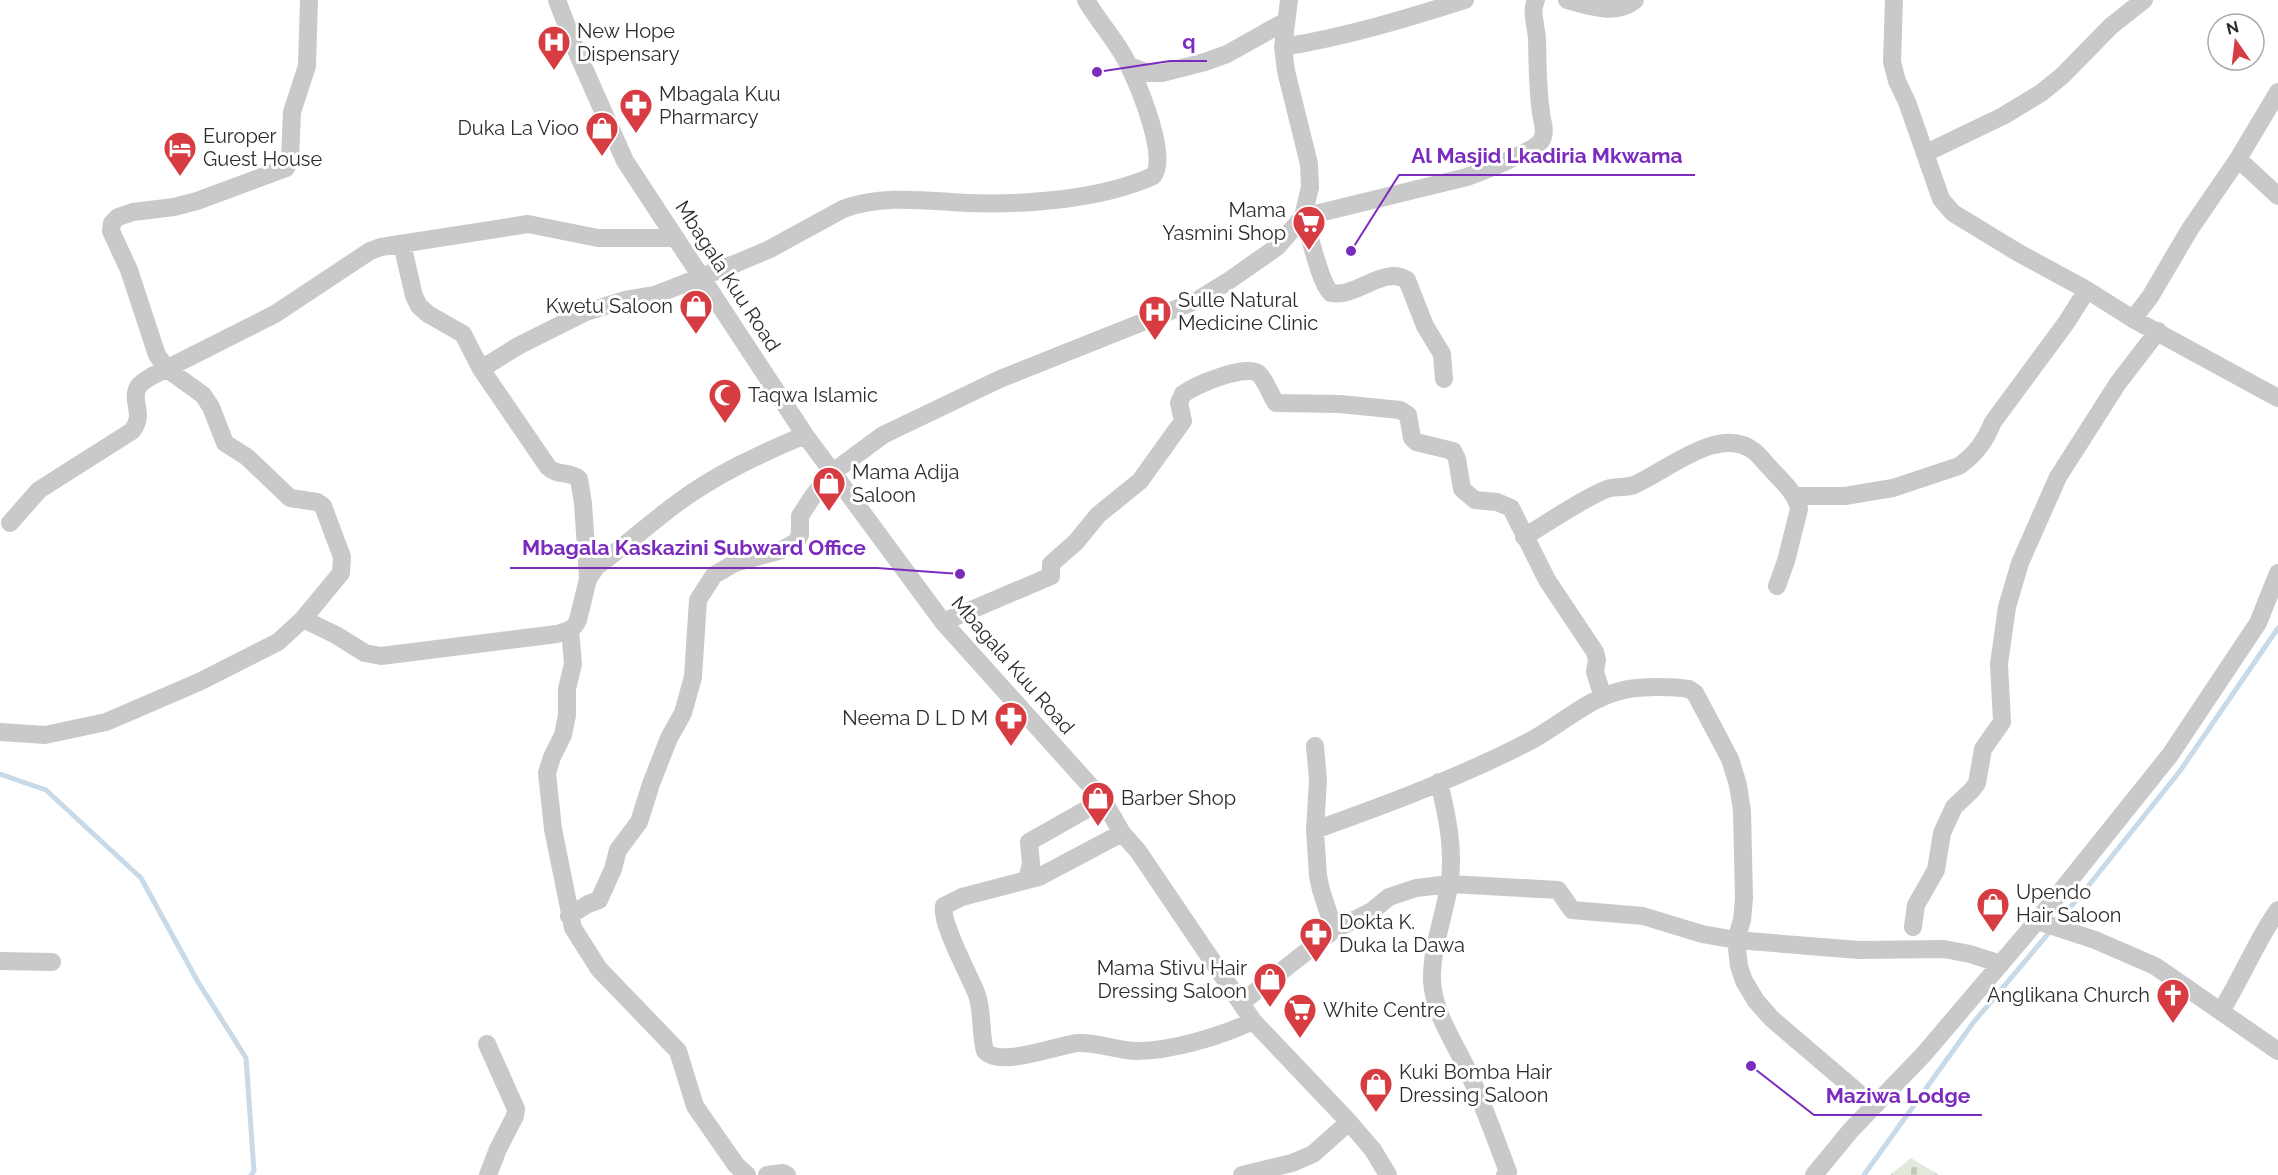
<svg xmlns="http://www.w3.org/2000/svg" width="2278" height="1175" font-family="Raleway,sans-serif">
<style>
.cemetery{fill:url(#cemetery-stones)}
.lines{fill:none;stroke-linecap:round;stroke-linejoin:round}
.stream{stroke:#c8dae8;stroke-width:5}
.minor{stroke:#c9c9c9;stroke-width:18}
.labels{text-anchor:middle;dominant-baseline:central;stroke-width:6;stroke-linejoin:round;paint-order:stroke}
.poi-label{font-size:20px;fill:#2c2c2c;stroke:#fff;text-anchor:start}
.street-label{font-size:20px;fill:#2c2c2c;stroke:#fff}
.leader{fill:none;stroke:#7b2cbf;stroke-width:2}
.callout-dot{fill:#7b2cbf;stroke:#fff;stroke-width:2}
.callout-label{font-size:21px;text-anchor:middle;font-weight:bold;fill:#7b2cbf;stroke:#fff;stroke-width:6;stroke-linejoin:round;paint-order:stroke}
</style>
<defs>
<pattern id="cemetery-stones" width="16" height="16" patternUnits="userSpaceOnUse" patternTransform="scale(1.5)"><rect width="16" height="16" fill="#e2e9db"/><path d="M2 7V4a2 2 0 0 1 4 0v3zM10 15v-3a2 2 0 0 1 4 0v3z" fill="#c2c8bc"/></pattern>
</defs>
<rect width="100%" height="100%" fill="#fff"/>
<path class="cemetery" d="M1911,1158L1939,1175H1890Z"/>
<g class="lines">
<path class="stream" d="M0,774L46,790L141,878L198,982L246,1058L254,1171L251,1175
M1864,1175L1973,1023L2085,890L2180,771L2278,628"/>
<path class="minor" d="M557,0L576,50L625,161L805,435L943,622L1103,800L1122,833L1138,851L1253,1021L1349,1122L1373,1150L1388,1175
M1567,0C1588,6 1616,16 1635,0
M1894,0L1892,62L1897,81L1907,102L1941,199L1953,213L2017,252L2087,290L2133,319L2278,398
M1283,47C1345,37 1405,19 1465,0
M1129,66L1149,73H1162L1205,62L1227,54L1286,21
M1926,153L2003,116L2041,93L2062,76L2111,26L2144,0
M2238,159L2278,196
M402,244L414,296L419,306L428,314L463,334L481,369L548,467C557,476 570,471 579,479L583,503L588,579
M2133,319L2150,297L2190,229L2238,159L2278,92
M481,369L518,346L586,312L625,300L655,295L737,263L770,249L843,209C883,194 926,201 967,203C1024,205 1100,200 1153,176C1169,158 1139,87 1129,66C1118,42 1099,23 1086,0
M1444,379L1442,354L1425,326L1407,280C1383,265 1357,298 1331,293C1319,282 1311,236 1303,217L1467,177C1481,172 1533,152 1541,141C1545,135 1544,126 1542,119C1537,90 1538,69 1537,41C1537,27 1530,13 1536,0
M1794,496H1845L1893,488L1959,466C1976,454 1985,441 1993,422L2066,323L2087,290
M10,523L39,490L132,431C146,413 130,402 138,387C141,382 149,378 154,375L275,314L370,251L381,247L528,224L598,238H676
M1524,537C1551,521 1578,501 1607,489C1616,486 1626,488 1634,485C1667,471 1720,423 1755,452C1760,456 1765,463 1770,468C1781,480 1796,493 1799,509L1786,561L1777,586
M303,619L336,635L365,653L381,656L557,634C567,631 574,630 578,620L588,579L597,566C624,547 649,524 676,504C716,474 760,454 805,435
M943,622L1051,576V564L1076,542L1098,515L1140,481L1183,421L1179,403L1183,394C1195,385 1247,363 1259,374C1266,381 1270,394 1276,403L1340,404L1400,410L1408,415L1412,438L1416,442L1453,451L1457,459L1462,489L1475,500L1497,502L1511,508L1547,580L1595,652L1597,660L1595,672L1603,697
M570,630L573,664L567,689V715L563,735L552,757L547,773L553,829L573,928L599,969L678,1051L695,1106L736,1165L747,1175
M0,732L45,735L106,722L199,682L278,642L303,619L341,573L342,557L323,506L317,502L290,498L247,457L225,443L211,407L203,395L167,369L157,355L129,270L111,231L112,223L118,217L133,212L174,207L197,201L286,168L290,159L292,112L307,66L309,0
M1315,746L1318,780L1315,830L1318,876L1321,890L1334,930
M1439,782C1447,815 1455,852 1449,886C1444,917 1431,949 1432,981C1434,1016 1458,1047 1471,1078C1485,1109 1496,1140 1508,1172L1505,1175
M1103,800L1029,842L1031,864L1027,880L962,897L944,906C940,923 970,976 977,995C983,1013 980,1033 985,1051C1000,1068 1057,1045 1078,1043C1098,1042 1118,1051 1137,1051C1171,1051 1222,1036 1253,1021
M1315,830C1388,804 1463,776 1532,740C1561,724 1588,699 1620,691C1637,686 1671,686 1689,689L1695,693L1730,759L1738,785L1742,811L1744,898L1742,920L1736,940L1739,966L1744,981L1756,1001L1772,1019L1874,1106
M1027,880L1039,877L1122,833
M569,916L588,904L599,900L613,869L618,850L639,822L651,784L669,738L683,713L693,677L698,600L714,575L735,563L782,550L796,542L800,535V516L813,496L833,472L883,435L1000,379L1198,300L1227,282L1277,247L1303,217L1310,187L1309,164L1286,71L1283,47L1289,0
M2037,921L2095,940L2155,966L2278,1051
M1913,927L1916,905L1936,870L1942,833L1954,807L1972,790L1977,783L1983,749L2002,722L1999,664L2007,607L2020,563L2058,477L2118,383L2158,331
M0,961L52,962
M1241,1003L1334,930L1372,911L1389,897L1416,888L1450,884L1558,890L1572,910L1643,916L1702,934L1736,940L1859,950L1944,949L1970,954L2001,964
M2221,1011C2242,978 2256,941 2278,910
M487,1044L516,1109L515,1116L498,1149L488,1175
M767,1175L783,1173L787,1175
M1242,1175L1292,1163L1313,1154L1349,1122
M1814,1175L1851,1130L1924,1054L2037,921L2170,755L2258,623L2278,573"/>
</g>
<defs>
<symbol id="hospital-pin" viewBox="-11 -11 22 30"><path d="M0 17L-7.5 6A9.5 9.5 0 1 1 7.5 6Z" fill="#d63c42" stroke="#fff"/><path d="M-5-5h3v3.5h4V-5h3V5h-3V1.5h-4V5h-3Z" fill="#fff"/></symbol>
<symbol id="pharmacy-pin" viewBox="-11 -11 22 30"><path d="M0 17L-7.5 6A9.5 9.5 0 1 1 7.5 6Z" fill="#d63c42" stroke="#fff"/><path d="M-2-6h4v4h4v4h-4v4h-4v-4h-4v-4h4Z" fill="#fff"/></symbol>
<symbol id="shop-pin" viewBox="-11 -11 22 30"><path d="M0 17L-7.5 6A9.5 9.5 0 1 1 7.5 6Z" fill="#d63c42" stroke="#fff"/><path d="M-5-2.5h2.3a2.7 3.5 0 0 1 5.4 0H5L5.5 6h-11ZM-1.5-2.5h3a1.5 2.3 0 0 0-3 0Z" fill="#fff"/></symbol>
<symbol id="hotel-pin" viewBox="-11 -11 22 30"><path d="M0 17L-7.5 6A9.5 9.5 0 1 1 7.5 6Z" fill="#d63c42" stroke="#fff"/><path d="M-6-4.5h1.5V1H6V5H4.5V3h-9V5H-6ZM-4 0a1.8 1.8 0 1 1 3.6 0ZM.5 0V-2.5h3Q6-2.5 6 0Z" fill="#fff"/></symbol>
<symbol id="supermarket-pin" viewBox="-11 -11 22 30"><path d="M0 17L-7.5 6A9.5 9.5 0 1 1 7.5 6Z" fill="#d63c42" stroke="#fff"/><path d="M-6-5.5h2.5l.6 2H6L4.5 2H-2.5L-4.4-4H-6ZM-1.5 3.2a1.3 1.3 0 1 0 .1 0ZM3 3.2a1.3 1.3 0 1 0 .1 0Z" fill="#fff"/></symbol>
<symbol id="mosque-pin" viewBox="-11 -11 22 30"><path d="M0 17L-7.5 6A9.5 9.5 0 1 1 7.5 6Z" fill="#d63c42" stroke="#fff"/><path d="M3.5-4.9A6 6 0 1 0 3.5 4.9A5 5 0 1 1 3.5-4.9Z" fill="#fff"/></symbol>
<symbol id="church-pin" viewBox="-11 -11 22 30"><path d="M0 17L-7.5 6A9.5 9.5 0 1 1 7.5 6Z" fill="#d63c42" stroke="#fff"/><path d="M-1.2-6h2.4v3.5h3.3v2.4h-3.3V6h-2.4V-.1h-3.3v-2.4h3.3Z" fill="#fff"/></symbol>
</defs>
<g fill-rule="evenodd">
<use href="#hospital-pin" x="535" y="23" width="38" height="52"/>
<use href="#pharmacy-pin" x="617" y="86" width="38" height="52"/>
<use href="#shop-pin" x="583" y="109" width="38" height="52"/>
<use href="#hotel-pin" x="161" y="129" width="38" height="52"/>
<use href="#supermarket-pin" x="1290" y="203" width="38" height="52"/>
<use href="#shop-pin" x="677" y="287" width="38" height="52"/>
<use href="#hospital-pin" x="1136" y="293" width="38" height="52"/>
<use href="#mosque-pin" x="706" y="376" width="38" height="52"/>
<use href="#shop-pin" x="810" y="464" width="38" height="52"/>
<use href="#pharmacy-pin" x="992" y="699" width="38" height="52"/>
<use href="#shop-pin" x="1079" y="779" width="38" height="52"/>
<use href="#shop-pin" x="1974" y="885" width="38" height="52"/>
<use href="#pharmacy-pin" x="1297" y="915" width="38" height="52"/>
<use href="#shop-pin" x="1251" y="960" width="38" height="52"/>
<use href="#church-pin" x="2154" y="976" width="38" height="52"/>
<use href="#supermarket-pin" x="1281" y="991" width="38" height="52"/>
<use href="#shop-pin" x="1357" y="1065" width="38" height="52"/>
</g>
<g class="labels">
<g class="poi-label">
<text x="577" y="31">New Hope<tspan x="577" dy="23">Dispensary</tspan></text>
<text x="659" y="94">Mbagala Kuu<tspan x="659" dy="23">Pharmarcy</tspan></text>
<text x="579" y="128" text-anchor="end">Duka La Vioo</text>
<text x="203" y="136">Europer<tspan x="203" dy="23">Guest House</tspan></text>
<text x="1286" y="210" text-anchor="end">Mama<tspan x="1286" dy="23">Yasmini Shop</tspan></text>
<text x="1178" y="300">Sulle Natural<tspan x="1178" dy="23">Medicine Clinic</tspan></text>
<text x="673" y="306" text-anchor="end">Kwetu Saloon</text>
<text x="748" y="395">Taqwa Islamic</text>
<text x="852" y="472">Mama Adija<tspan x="852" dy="23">Saloon</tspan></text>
<text x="988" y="718" text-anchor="end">Neema D L D M</text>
<text x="1121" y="798">Barber Shop</text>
<text x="2016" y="892">Upendo<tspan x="2016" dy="23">Hair Saloon</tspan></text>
<text x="1339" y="922">Dokta K.<tspan x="1339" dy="23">Duka la Dawa</tspan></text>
<text x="1247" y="968" text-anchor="end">Mama Stivu Hair<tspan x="1247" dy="23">Dressing Saloon</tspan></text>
<text x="2150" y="995" text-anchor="end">Anglikana Church</text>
<text x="1323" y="1010">White Centre</text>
<text x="1399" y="1072">Kuki Bomba Hair<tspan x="1399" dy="23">Dressing Saloon</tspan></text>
</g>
<g class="street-label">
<text transform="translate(728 276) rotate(57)">Mbagala Kuu Road</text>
<text transform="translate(1013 665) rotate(49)">Mbagala Kuu Road</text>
</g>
</g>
<path class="leader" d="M1097 72L1170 61H1207M1351 251L1399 175H1695M960 574L877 568H510M1751 1066L1814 1115H1982"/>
<g class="callout-dot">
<circle cx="1097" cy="72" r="6"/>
<circle cx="1351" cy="251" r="6"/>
<circle cx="960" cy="574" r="6"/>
<circle cx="1751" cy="1066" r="6"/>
</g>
<g class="callout-label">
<text x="1189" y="49">q</text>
<text x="1547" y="163">Al Masjid Lkadiria Mkwama</text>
<text x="694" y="555">Mbagala Kaskazini Subward Office</text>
<text x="1898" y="1103">Maziwa Lodge</text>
</g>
<g transform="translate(2236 42) rotate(346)"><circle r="28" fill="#ffffff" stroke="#ababab" stroke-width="1.5"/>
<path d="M0-4.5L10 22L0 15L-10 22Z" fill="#d63c42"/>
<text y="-9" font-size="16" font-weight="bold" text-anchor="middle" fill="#2c2c2c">N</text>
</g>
</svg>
